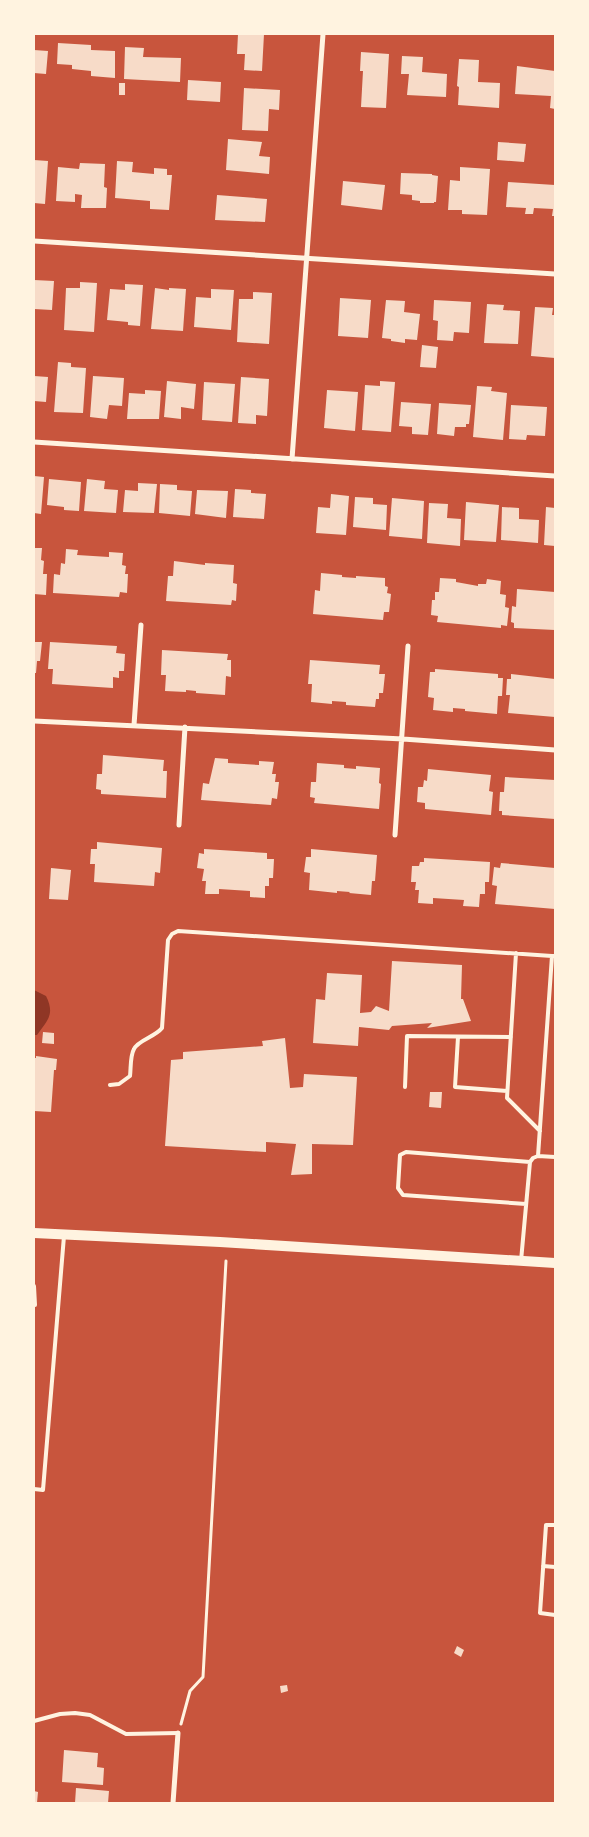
<svg xmlns="http://www.w3.org/2000/svg" width="589" height="1837" font-family="'Source Sans 3',sans-serif">
<style>
.water{fill:#8f3625}
.building{fill:#f7dbc8}
.lines{fill:none;stroke-linecap:round;stroke-linejoin:round}
.path{stroke:#fff3e0;stroke-width:3}
.service{stroke:#fff3e0;stroke-width:4}
.minor{stroke:#fff3e0;stroke-width:5}
.secondary{stroke:#fff3e0;stroke-width:10}
</style>
<rect width="100%" height="100%" fill="#c8553d"/>
<path class="water" d="M34,990L46,996C55,1014 48,1020 37,1035H34Z"/>
<path class="building" d="M238,34H264L262,71L244,70L245,54H237Z
M58,43L91,45V50L115,51V78L91,76V71L72,69V65L57,64Z
M125,47L144,48L143,57L181,58L180,82L124,79Z
M34,50L48,51L46,74L34,73Z
M361,52L389,54L386,108L361,107L363,71H360Z
M402,56L423,57L422,72L447,74L446,97L407,95L409,74H401Z
M459,59L479,60L478,82L500,83L499,108L458,105L459,87L457,86Z
M517,66L555,71V109L550,108L551,96L515,94Z
M188,80L221,82L220,102L187,100Z
M119,83H125V95H119Z
M244,88L280,90L279,110L269,109L268,131L242,130Z
M228,139L262,142L259,156L270,157L269,174L226,170Z
M498,142L526,144L524,162L497,160Z
M34,160L48,161L45,204L34,203Z
M117,161L133,162L132,172L154,174V168L167,169V175H172L169,210L150,209V201L115,198Z
M80,163L105,164L104,187L107,188L106,208H81L82,195L75,194V202L56,201L58,167L79,169Z
M460,167L490,169L487,215L462,214V210H448L450,180L460,181Z
M401,173L432,174V175L438,176L436,202H434V203H420V201L412,200V195L400,194Z
M343,181L385,185L382,210L341,205Z
M508,182L555,185V216H552L553,209L534,208L533,214H525L526,208L506,207Z
M217,195L267,199L265,222L215,220Z
M34,280L54,281L52,310L34,309Z
M80,282L97,283L94,332L64,330L66,288H80Z
M125,284L143,285L140,326L128,325V322L107,320L110,289L125,290Z
M155,288L169,290V288L186,289L183,331L151,329Z
M211,289L234,290L231,330L194,327L196,297L211,298Z
M253,292L272,293L269,344L237,342L239,299H253Z
M340,298L371,300L368,338L338,336Z
M386,300L405,301L404,312L420,314L417,340L405,339V343L391,341V339L382,338Z
M434,300L471,302L469,333L454,332L453,341L437,340L438,321L433,320Z
M487,304L504,305L503,310L520,311L518,344L484,343Z
M535,307L553,308L552,315H555V358L531,356Z
M422,345L438,347L436,368L420,367Z
M58,362L71,363V367L86,368L83,413L54,412Z
M34,376L48,377L46,402L34,401Z
M93,376L124,378L122,406L109,405L107,419L90,417Z
M241,377L269,379L267,416L256,415V424L238,423Z
M167,381L196,384L194,409L181,407V419L164,417Z
M380,381L395,382L391,432L362,430L365,385L380,386Z
M204,382L235,384L232,422L202,420Z
M477,386L492,387L491,391L507,393L503,440L473,437Z
M145,390L161,391L159,419H127L129,393L145,394Z
M327,390L358,392L355,431L324,428Z
M401,402L431,404L428,435L412,434V427L399,426Z
M439,403L471,405L469,424H466V427H455L454,436L437,434Z
M511,405L547,407L545,436L527,435L526,440L509,439Z
M34,476L44,477L41,514L34,513Z
M49,479L81,482L79,511L64,510V507L47,505Z
M87,479L105,481L104,489L118,490L116,513L84,511Z
M138,483L157,484L154,513L123,512L125,490L138,491Z
M160,484L177,485V490L192,491L190,516L159,513Z
M235,489L251,490V493L266,494L264,519L233,517Z
M197,490L228,491L226,518L195,514Z
M331,494L349,496L346,535L316,533L318,507L330,508Z
M355,497L373,498V504L387,505L386,530L353,527Z
M392,498L424,501L422,539L389,536Z
M466,502L499,505L496,542L464,540Z
M429,503L448,504L447,518L461,519L460,546L427,543Z
M502,507L519,508V519L539,520L538,543L501,540Z
M546,507L555,508V546L544,545Z
M34,548H42L41,560L44,561L43,574H47L46,595L34,594Z
M66,549L78,550L77,555L109,557V552L123,553L122,565L126,566L125,574H128L127,593L120,592L119,597L53,593L54,574L60,575L61,563L65,564Z
M174,561L205,565V563L234,565L233,583L237,584L236,601L232,600L231,605L166,601L168,576H173Z
M321,573L342,575V577L356,578V576L385,578V586L388,587L387,593L391,594L389,612H384L383,620L313,614L315,590L320,591Z
M440,578L456,579V582L478,586V584H486L487,579L501,581L500,594L506,595L505,607L509,608L507,626L501,625V628L437,622L438,616L431,615L432,600H435V592H439Z
M517,589L555,592V630L514,628V623L511,622L512,606L516,607Z
M34,642H42L40,661H37L36,673H34Z
M50,642L117,646L116,653L125,654L124,671H119V678L113,677V688L52,684L53,669H48Z
M162,650L228,654L227,660H231V677L226,676L225,695L196,693V691L186,690V692L165,691L166,675H161Z
M310,660L380,665L379,674H385L383,693H379V699H376L375,707L346,705V702L332,701V704L311,702L312,684H308Z
M435,669L498,674V678H503L502,696H498L497,714L465,711V709L453,708V712L433,710L434,698L428,697L430,672H435Z
M511,674L555,679V717L508,713L510,695H506L507,679H511Z
M103,755L164,760L163,771H167L166,798L101,794V790L96,789L97,774H102Z
M215,758L228,759V763L259,765V761L274,762L272,774H276L275,782H279L277,799L272,798L271,805L201,800L203,783L209,784Z
M317,763L344,765V768L356,769V766L380,768L379,783L381,784L379,809L314,803L315,798L310,797L311,782H316Z
M428,769L491,775L489,791L493,792L491,815L425,809V803L417,802L418,787H423L424,780L427,781Z
M505,777L555,780V819L502,815V811H499L500,792H504Z
M97,842L162,848L160,873L155,872L154,886L94,882L95,864H90L91,849H97Z
M204,849L267,853V859H274L273,878H269V886H265V898L250,897V891L219,889V894H205L206,881H202L204,869L197,868L199,853L204,854Z
M311,849L377,855L375,881H372L371,895L349,893L350,892L337,891V893L309,890L310,873L304,872L306,857H311Z
M424,858L490,862L489,882H485V894H480L479,907L463,906L464,900L433,898V904L418,903L419,890H415L416,882H411L412,866H419L420,862H424Z
M501,863L555,868V909L495,904L497,886L492,885L494,867L500,868Z
M51,868L71,870L68,900L49,899Z
M392,961L462,965L461,999H463L471,1021L427,1028L432,1023L392,1026L389,1030L359,1027L358,1046L313,1043L316,999L325,1000L327,973L362,975L360,1013L371,1012L376,1006L389,1011Z
M43,1032L54,1033V1044L42,1043Z
M285,1038L290,1088L303,1087L304,1074L357,1077L353,1145L312,1144V1174L291,1175L296,1144L266,1142V1152L165,1146L171,1060L183,1059V1052L263,1046L262,1041Z
M36,1056L57,1059L56,1070H54L51,1112L34,1111V1058H36Z
M430,1092H442L441,1108L429,1107Z
M457,1646L464,1650L461,1657L454,1653Z
M287,1685L288,1691L281,1693L280,1686Z
M64,1750L98,1753L97,1767L104,1768L103,1785L62,1782Z
M76,1788L109,1791L108,1803H75Z
M34,1791L38,1792L37,1803H34Z"/>
<g class="lines">
<path class="path" d="M181,1724L190,1691L203,1677L226,1261"/>
<path class="service" d="M516,953L507,1098L540,1131
M555,956H552L538,1156L555,1157
M458,1037L455,1087L507,1091
M110,1085L119,1084L130,1076C131,1068 130,1056 134,1049C138,1040 155,1037 162,1028L168,940L172,934L178,931L552,956
M405,1087L407,1036L511,1037
M526,1204L403,1195L398,1188L400,1155L406,1152L530,1162
M521,1261L530,1162L533,1158L538,1156
M34,1286L35,1305
M34,1489L43,1490L64,1236
M555,1525H546L540,1613L555,1615
M543,1566L555,1567
M34,1721L60,1714L75,1713L90,1715L126,1734L178,1733"/>
<path class="minor" d="M34,241L555,274
M34,442L555,476
M292,459L323,34
M34,721L403,739L555,750
M134,725L141,625
M179,825L185,727
M395,835L408,646
M173,1803L178,1733"/>
<path class="secondary" d="M34,1233L220,1242L555,1263"/>
</g>
<rect width="589" height="1837" fill="none" stroke="#fff3e0" stroke-width="70"/>
</svg>
